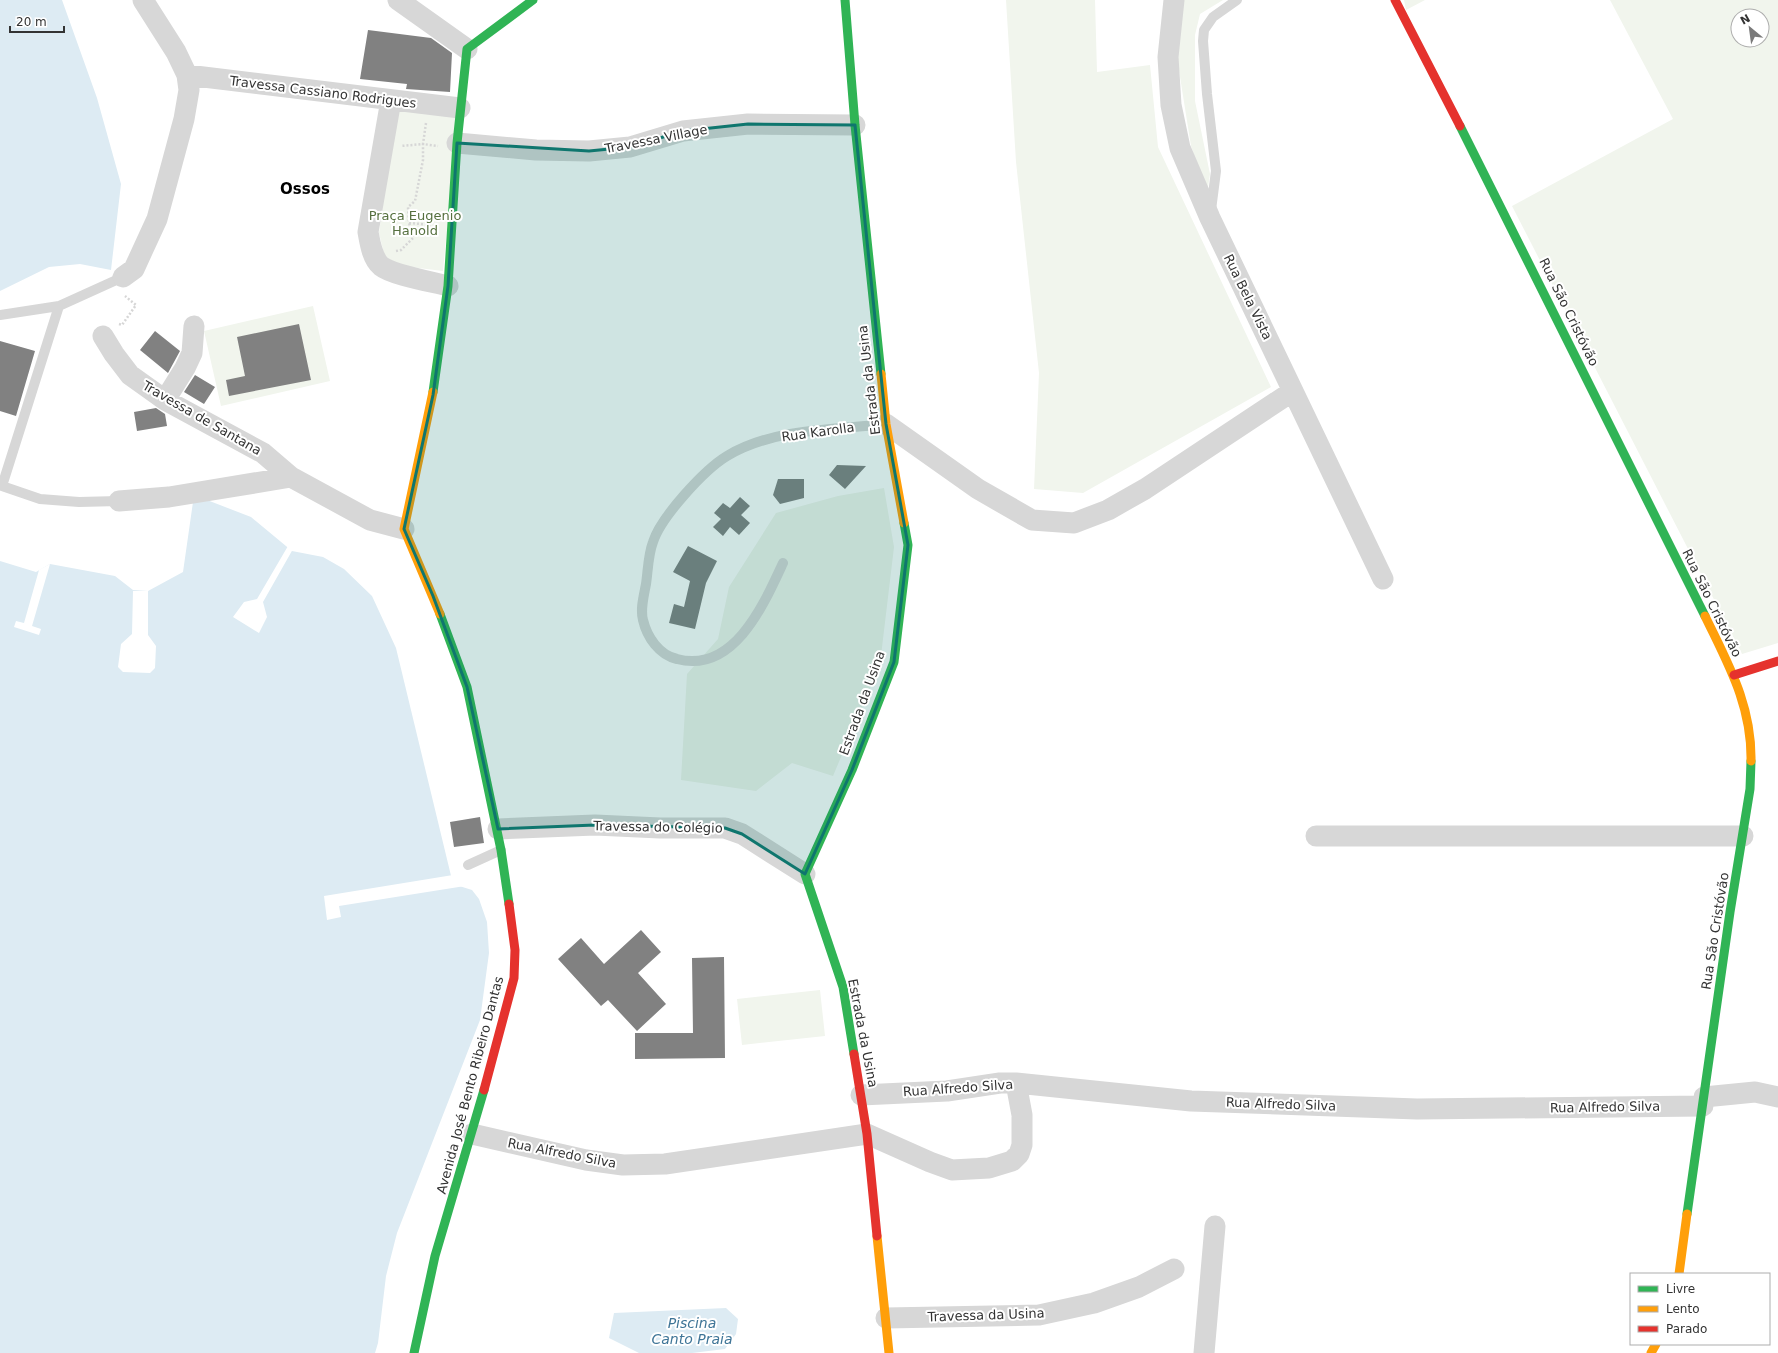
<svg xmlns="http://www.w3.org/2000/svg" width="1778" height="1353" font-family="'DejaVu Sans',sans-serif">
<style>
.green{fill:#f1f5ed;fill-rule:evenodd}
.water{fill:#ddebf3}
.pier{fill:#fff}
.building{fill:#818181}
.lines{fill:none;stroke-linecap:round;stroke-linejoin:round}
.path{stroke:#d6d6d6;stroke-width:2.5;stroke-dasharray:2 2;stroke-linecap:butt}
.lane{stroke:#d7d7d7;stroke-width:10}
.street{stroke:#d7d7d7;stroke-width:21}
.fast{stroke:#30b455;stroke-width:9}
.slow{stroke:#ff9f0a;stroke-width:9}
.jam{stroke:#e5322d;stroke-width:9}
.marked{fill:#0f766e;fill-opacity:0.2;stroke:#0f766e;stroke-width:3;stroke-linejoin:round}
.labels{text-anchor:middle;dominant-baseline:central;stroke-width:4;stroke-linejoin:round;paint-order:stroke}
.street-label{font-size:13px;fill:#333;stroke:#fff}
.park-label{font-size:13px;fill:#56703f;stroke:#fff}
.water-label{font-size:14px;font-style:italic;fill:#3f7597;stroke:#fff}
.quarter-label{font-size:15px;font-weight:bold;fill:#000;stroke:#fff}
</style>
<rect width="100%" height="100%" fill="#fff"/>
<path class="green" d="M1006,0H1095L1097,72L1150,65L1158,147L1271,387L1083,493L1034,489L1039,373L1016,162Z
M1184,0H1223L1200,14L1195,35V101L1210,174L1207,194L1191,146L1177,58Z
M1404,0H1425L1406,10Z
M1610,0H1778V643L1742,654L1512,206L1673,119ZM1738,16H1762V40H1738Z
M396,106L458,114L443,271L394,265L384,254L379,233Z
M313,306L330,381L221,406L204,331Z
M884,488L894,547L880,664L833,776L792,763L756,791L681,780L687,674L718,639L729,587L776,513L838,496Z
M820,990L825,1036L742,1045L737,999Z"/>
<path class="water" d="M0,0H62L97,98L121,184L111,270L80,264L49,267L0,291Z
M194,495L251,517L292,551L323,557L344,569L372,596L396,648L453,884L472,890L479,899L487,922L489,953L480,1020L397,1233L386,1276L378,1343L375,1353H0V561L36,572L50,564L115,576L133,590L148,591L183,572Z
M726,1308L738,1319L736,1334L725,1349L692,1353H639L609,1338L614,1313Z"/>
<path class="pier" d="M288,546L293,549L263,602L267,617L259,633L233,617L244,602L257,599Z
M50,564L32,626L41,629L39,635L14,627L16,621L24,623L39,570Z
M133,591H148V635L156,646L155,668L150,673L123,672L118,667L121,644L132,634Z
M453,875L455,883L465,886L339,906L341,917L327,920L324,896Z"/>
<path class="building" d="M368,30L431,38L452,53L450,92L406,89L407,84L360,79Z
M299,324L311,380L229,396L226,380L245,376L237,337Z
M155,331L180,351L168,373L140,350Z
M0,341L35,351L16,416L0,411Z
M195,375L215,387L204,404L184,392Z
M156,408L165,414L167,426L137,431L134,412Z
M837,465L866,466L845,489L829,475Z
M778,479H804V498L780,504L773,495Z
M740,497L750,506L741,515L750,523L739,535L730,527L723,536L713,527L721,519L714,513L723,503L730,508Z
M688,546L717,561L706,583L695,629L669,623L674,604L684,607L690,581L673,572Z
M480,817L484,843L454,847L450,822Z
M641,930L661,952L638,973L666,1004L637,1031L608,1000L601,1006L558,959L581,938L604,964Z
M724,957L725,1058L635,1059V1033H693L692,958Z"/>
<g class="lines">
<path class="path" d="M426,123L423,144L438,146
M409,223L432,225
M396,251L401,250L414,237L409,223L408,207L415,201L423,160V144L401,146
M119,324L122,325L136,305L125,296"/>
<path class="lane" d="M1211,210L1216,171L1207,94L1203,41L1204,30L1213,17L1237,0
M0,315L59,306
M0,485L2,486L59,306L123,277
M2,486L40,499L79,502L119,501
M783,563C764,604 734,674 677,659C659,655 647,637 643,620C640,609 644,595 646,584C648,571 648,555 653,542C661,517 704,470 727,456C773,428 834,430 886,424
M468,865L501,850"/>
<path class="street" d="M398,0L467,49
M1174,0L1168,57L1171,105L1180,148L1210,218L1383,579
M187,75L460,108
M391,100L368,232C370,243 372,258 381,266C392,275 433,282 448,286
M457,143L536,150L589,151L630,147L683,131L748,124L855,125
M123,277L134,269L157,219L184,119L189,90L187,75L176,52L143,0
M103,336L114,354L130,375L165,400L263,453L291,477L370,520L404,529
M165,400L185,368L192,353L194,326
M886,424L978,489L1032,520L1074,523L1108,510L1145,489L1293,391
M119,501L169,497L291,477
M498,829L595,825L660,828H725L742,834L805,874
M1316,836H1743
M861,1095L947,1091L1000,1083H1016L1191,1101L1417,1109L1703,1106
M1704,1097L1755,1092L1778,1097
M472,1134L586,1160L623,1165L665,1164L867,1134L930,1162L952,1170L989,1168L1012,1161L1019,1154L1022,1145V1115L1016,1083
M886,1318L1039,1315L1094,1303L1139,1287L1174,1269
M1204,1353L1215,1226"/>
<path class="fast" d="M845,0L855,125L881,374
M1460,126L1705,616
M433,392L448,286L457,143L467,49L533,0
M440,614L467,687L501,850L509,904
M854,1054L843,987L805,874L852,770L894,662L908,545L904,523
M1687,1214L1730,912L1750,789L1751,761
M414,1353L435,1256L484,1090"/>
<path class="slow" d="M881,374L886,424L904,523
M433,392L404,529L440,614
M1705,616C1728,664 1752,705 1751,761
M877,1236L889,1353
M1679,1274L1687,1214
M1651,1353L1656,1344"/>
<path class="jam" d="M1395,0L1460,126
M1734,675L1778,661
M854,1054L867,1134L877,1236
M484,1090L514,978L515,950L509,904"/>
</g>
<path class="marked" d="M748,124L855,125L886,424L908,545L894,662L852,770L805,874L742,834L725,828L595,825L498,829L467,687L433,596L404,529L433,395L448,286L457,143L589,151L630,147L683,131Z"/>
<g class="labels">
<g class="street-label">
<text transform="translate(323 92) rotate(7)">Travessa Cassiano Rodrigues</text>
<text transform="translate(656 139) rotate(-11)">Travessa Village</text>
<text transform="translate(1248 297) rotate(64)">Rua Bela Vista</text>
<text transform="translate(1569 312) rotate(64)">Rua São Cristóvão</text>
<text transform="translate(869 380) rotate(-97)">Estrada da Usina</text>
<text transform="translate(202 418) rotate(30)">Travessa de Santana</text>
<text transform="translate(818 432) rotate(-8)">Rua Karolla</text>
<text transform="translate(1712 603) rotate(64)">Rua São Cristóvão</text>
<text transform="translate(862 703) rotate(-70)">Estrada da Usina</text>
<text transform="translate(658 827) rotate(1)">Travessa do Colégio</text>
<text transform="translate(1715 931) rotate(-81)">Rua São Cristóvão</text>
<text transform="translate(863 1033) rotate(79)">Estrada da Usina</text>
<text transform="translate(470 1085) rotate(-75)">Avenida José Bento Ribeiro Dantas</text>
<text transform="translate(958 1088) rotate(-4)">Rua Alfredo Silva</text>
<text transform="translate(1281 1104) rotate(2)">Rua Alfredo Silva</text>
<text transform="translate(1605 1107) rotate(-1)">Rua Alfredo Silva</text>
<text transform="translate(562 1153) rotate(11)">Rua Alfredo Silva</text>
<text transform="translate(986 1315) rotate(-2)">Travessa da Usina</text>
</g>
<g class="park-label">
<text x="415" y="215">Praça Eugenio<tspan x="415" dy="15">Hanold</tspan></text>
</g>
<g class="water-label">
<text x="692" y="1323">Piscina<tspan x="692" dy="16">Canto Praia</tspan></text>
</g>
<g class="quarter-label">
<text x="305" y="189">Ossos</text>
</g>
</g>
<rect x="1630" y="1273" width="140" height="72" fill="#ffffff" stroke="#adadad"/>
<rect x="1638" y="1286" width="20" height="6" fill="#30b455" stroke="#adadad"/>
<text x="1666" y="1293" font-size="12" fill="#333333">Livre</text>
<rect x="1638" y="1306" width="20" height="6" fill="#ff9f0a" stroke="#adadad"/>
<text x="1666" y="1313" font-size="12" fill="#333333">Lento</text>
<rect x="1638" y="1326" width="20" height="6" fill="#e5322d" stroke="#adadad"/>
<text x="1666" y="1333" font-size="12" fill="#333333">Parado</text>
<g transform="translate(1750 28) rotate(331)"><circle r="19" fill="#ffffff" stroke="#adadad"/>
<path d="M0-3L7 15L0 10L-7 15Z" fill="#7a7a7a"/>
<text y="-6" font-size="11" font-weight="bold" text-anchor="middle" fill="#333333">N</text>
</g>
<path d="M10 26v6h54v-6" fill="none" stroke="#333333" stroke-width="2"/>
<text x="16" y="26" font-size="12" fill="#333333" stroke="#ffffff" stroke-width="3" paint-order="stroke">20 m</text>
</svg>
